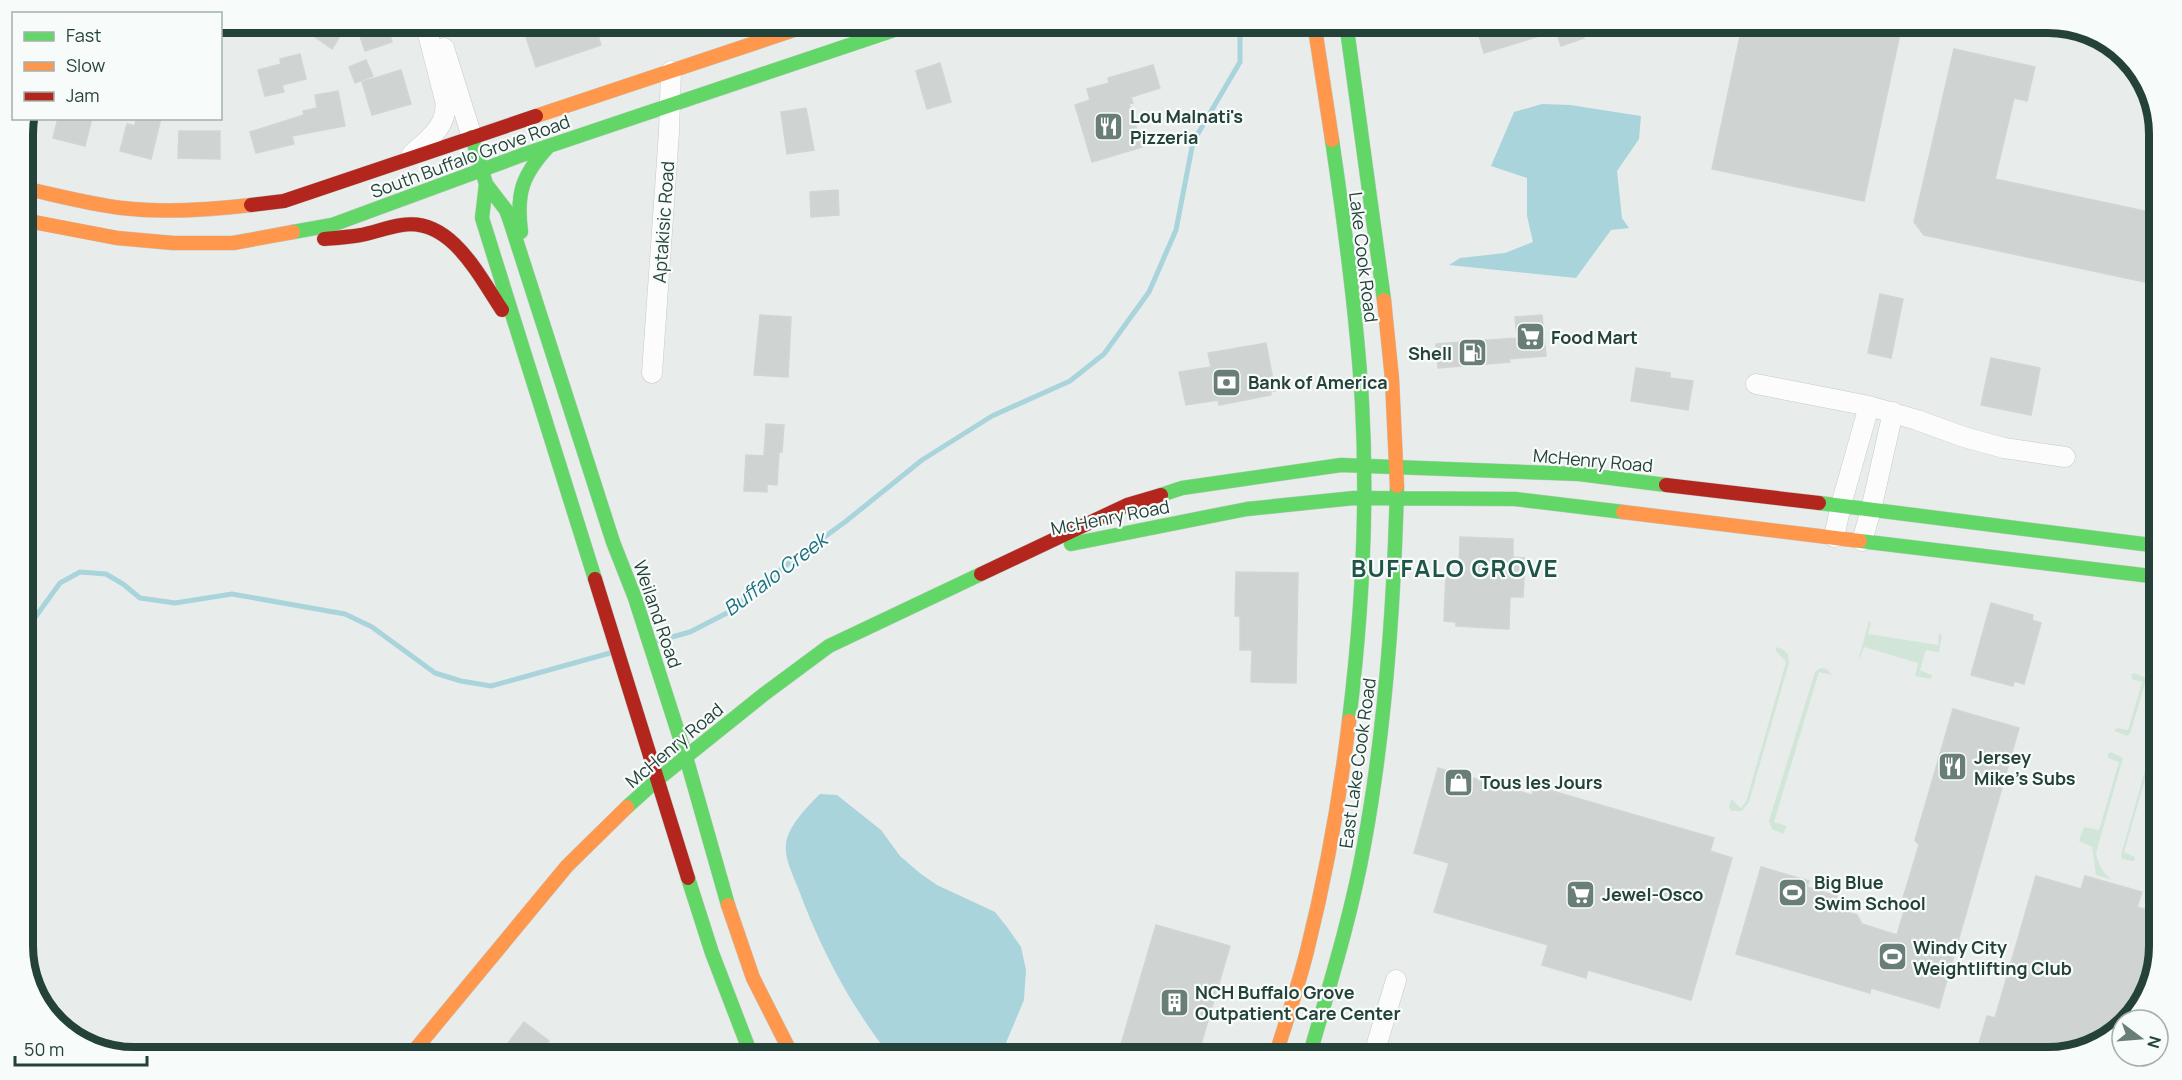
<svg xmlns="http://www.w3.org/2000/svg" width="2182" height="1080" font-family="Manrope,sans-serif">
<style>
.green{fill:#d1e6d8}
.water{fill:#a9d4db}
.lines{fill:none;stroke-linecap:round;stroke-linejoin:round}
.stream{stroke:#a9d4db;stroke-width:5}
.building{fill:#cfd4d2;stroke:#d1d6d4;stroke-width:1.5}
.street-casing{stroke:#c5cac8;stroke-width:21}
.fast-casing{stroke:#c3cbc8;stroke-width:15}
.slow-casing{stroke:#c3cbc8;stroke-width:15}
.jam-casing{stroke:#c3cbc8;stroke-width:15}
.street{stroke:#fcfcfc;stroke-width:20}
.fast{stroke:#63d668;stroke-width:14}
.slow{stroke:#ff974d;stroke-width:14}
.jam{stroke:#b3261e;stroke-width:14}
.labels{text-anchor:middle;dominant-baseline:central;stroke-width:4.5;stroke-linejoin:round;paint-order:stroke}
.poi-label{font-size:18px;font-weight:bold;fill:#24423a;stroke:#f7fbf9;text-anchor:start}
.street-label{font-size:18px;fill:#24423a;stroke:#f7fbf9}
.water-label{font-size:20px;font-style:italic;fill:#1c6f80;stroke:#f7fbf9}
.district-label{font-size:24px;font-weight:bold;letter-spacing:1.5px;fill:#1f5548;stroke:#f7fbf9}
.rim{fill:none;stroke:#24423a;stroke-width:8}
</style>
<rect width="100%" height="100%" fill="#e8edeb"/>
<path class="green" d="M1869,621L1871,622L1868,634L1938,645L1939,633L1942,635L1939,652L1926,650L1920,670L1932,675L1931,679L1915,676L1918,663L1864,647L1859,660V657Z
M1776,647L1782,649L1788,654L1789,663L1749,802L1742,811H1731L1729,807L1731,799L1741,808L1746,802L1786,662L1776,651Z
M1820,668L1827,669L1832,675L1819,672L1774,822L1787,826L1783,834L1772,829L1769,821L1815,672Z
M2134,673L2144,677L2146,680L2130,734L2127,736L2114,731L2117,728L2128,730L2142,682L2132,679L2131,675Z
M2111,752L2123,758L2096,853C2098,865 2103,873 2112,880L2096,875L2092,847L2079,841L2084,827L2099,830L2119,762L2108,758V754Z
M2149,764L2159,767V773L2148,770L2124,852L2135,857V860L2132,861L2122,859L2121,855L2146,767Z"/>
<path class="water" d="M1542,104L1570,105L1641,116L1639,139L1617,171L1622,218L1629,228L1611,230L1576,278L1449,265L1460,258L1505,253L1533,242L1527,216V178L1491,166L1514,112Z
M820,794L837,795L881,830L900,856L921,874L937,885L995,912L1007,927L1021,947L1026,970L1024,1000L1000,1057H891C850,1005 821,950 798,888C793,875 784,858 786,843C789,825 807,807 820,794Z"/>
<g class="lines">
<path class="stream" d="M23,634L60,583L80,572L106,574L123,584L140,598L175,603L232,594L345,614L372,627L435,673L461,681L491,686L610,653
M657,641L690,632L727,613L794,559L845,522L922,460L992,416L1070,381L1104,354L1149,292L1176,230L1193,142L1240,62V22"/>
</g>
<path class="building" d="M325,22H331L343,31L332,49L315,37Z
M355,22H386L392,42L365,51Z
M521,22H594L601,45L536,67Z
M1475,22H1579L1584,38L1561,46L1556,31L1484,53Z
M1743,22H1871L1901,29L1864,201L1712,169Z
M1954,49L2035,67L2027,101L2014,98L1995,179L2159,214V285L1924,235L1914,222Z
M300,54L306,79L282,85L284,92L265,96L258,70L281,64L280,59Z
M366,60L373,76L355,83L349,67Z
M940,63L951,102L927,109L916,71Z
M1153,65L1160,88L1131,97L1133,103L1129,104L1142,147L1092,162L1075,105L1090,100L1087,89L1109,83L1108,78Z
M401,70L411,104L372,115L362,82Z
M338,91L345,126L292,136L294,144L256,153L250,132L304,115L303,111L317,108L315,95Z
M806,108L814,150L787,154L781,112Z
M58,118H92L85,146L53,138Z
M136,118H161L151,159L120,151L127,124L135,126Z
M179,131H220V159L178,158Z
M838,190L839,215L811,217L810,192Z
M1880,294L1903,299L1891,358L1868,353Z
M760,315L791,317L788,377L754,375Z
M1542,315L1546,356L1509,359L1510,362L1438,368L1436,344L1517,338L1515,317Z
M1266,343L1275,391L1271,392V395L1219,405L1218,400L1186,405L1179,372L1211,367L1208,353Z
M1991,358L2040,368L2031,415L1981,405Z
M1636,368L1670,373V378L1693,381L1688,410L1631,401Z
M766,424L784,425L782,452H779L777,485L767,484V492L744,491L746,455L764,456Z
M1460,537L1513,539V557L1525,558L1523,597H1510L1509,629L1456,626V622L1444,621L1446,573H1459Z
M1236,572L1298,573L1296,683L1251,682L1252,650H1240V616H1235Z
M1991,603L2033,615L2032,620L2041,623L2024,684L2014,681L2013,686L1971,675Z
M1953,709L2019,728L1939,1008L1871,988L1870,993L1736,954L1761,867L1809,881L1807,887L1837,896L1834,908L1857,915L1862,924L1897,935L1906,904L1903,898L1919,845L1915,840Z
M1438,768L1532,795L1535,786L1714,838L1710,851L1732,858L1691,1000L1588,970L1586,978L1542,965L1548,945L1434,912L1449,863L1414,853Z
M2036,876L2081,889L2085,876L2142,892L2137,907L2159,913L2160,946L2148,995L2126,1020H2122V1025L2109,1039L2048,1058H1975L1987,1016L1995,1018Z
M1156,925L1230,946L1197,1058H1117Z
M524,1022L549,1041L543,1049L555,1058H511L502,1051Z"/>
<g class="lines">
<defs>
<path id="street" d="M444,48L472,137
M412,154C429,139 449,125 445,100L425,22
M652,373L669,132L671,71
M1756,384L1869,406L1917,420L1964,437L2004,448L2065,457
M1834,537L1841,505L1869,406
M1862,541L1871,510L1893,412
M1373,1057L1396,980"/>
<path id="fast" d="M1346,22L1384,300
M472,137L486,184L506,210L510,221L613,542L635,598L686,757L728,905
M1332,140C1345,227 1357,315 1362,403C1368,509 1362,615 1349,721
M486,184L482,218L595,579
M293,232L332,225L522,155L918,22
M521,232C516,193 522,175 549,146
M1161,495L1182,488L1341,465L1579,474L1666,485
M1819,503L2159,546
M1860,541L2159,577
M1071,544L1247,509L1354,498L1515,499L1623,512
M627,807L657,780L763,695L829,646L981,574
M688,878L712,953L752,1057
M1309,1057C1329,987 1351,917 1364,845C1386,726 1394,606 1397,486"/>
<path id="slow" d="M1314,22L1332,140
M536,116L818,22
M23,188C56,195 89,204 122,208C165,213 209,210 251,205
M23,220L117,238L173,243H233L293,232
M1384,300L1392,379L1397,486
M1623,512L1860,541
M728,905L753,978L793,1057
M409,1057L567,866L627,807
M1275,1057C1286,1022 1298,987 1307,951C1326,875 1340,798 1349,721"/>
<path id="jam" d="M251,205L284,201L536,116
M324,239C336,238 349,237 361,235C375,232 388,227 402,225C451,217 479,276 502,310
M1666,485L1819,503
M981,574L1127,505L1161,495
M595,579L688,878"/>
</defs>
<use href="#street" class="street-casing"/>
<use href="#fast" class="fast-casing"/>
<use href="#slow" class="slow-casing"/>
<use href="#jam" class="jam-casing"/>
<use href="#street" class="street"/>
<use href="#fast" class="fast"/>
<use href="#slow" class="slow"/>
<use href="#jam" class="jam"/>
</g>
<defs>
<symbol id="restaurant-square" viewBox="-11 -11 22 22"><rect x="-9" y="-9" width="18" height="18" rx="4" fill="#697e78" stroke="#f7fbf9"/><path d="M-5-6h1v4h1v-4h1v4h1v-4h1v5L-1.5 .5V6h-2V.5L-5-1ZM5-6V6H3V1.5H1.5Q1.5-4 5-6Z" fill="#fff"/></symbol>
<symbol id="supermarket-square" viewBox="-11 -11 22 22"><rect x="-9" y="-9" width="18" height="18" rx="4" fill="#697e78" stroke="#f7fbf9"/><path d="M-6-5.5h2.5l.6 2H6L4.5 2H-2.5L-4.4-4H-6ZM-1.5 3.2a1.3 1.3 0 1 0 .1 0ZM3 3.2a1.3 1.3 0 1 0 .1 0Z" fill="#fff"/></symbol>
<symbol id="fuel-square" viewBox="-11 -11 22 22"><rect x="-9" y="-9" width="18" height="18" rx="4" fill="#697e78" stroke="#f7fbf9"/><path d="M-5.5-6h7V0h2V4h1.3V-2.5L3-4.5l.8-.8L6-3V5H2.5V1h-1V6h-7ZM-4.2-4.7v3.2H.2V-4.7Z" fill="#fff"/></symbol>
<symbol id="bank-square" viewBox="-11 -11 22 22"><rect x="-9" y="-9" width="18" height="18" rx="4" fill="#697e78" stroke="#f7fbf9"/><path d="M-6-4H6V4H-6ZM0-2.3a2.3 2.3 0 1 0 0 4.6a2.3 2.3 0 1 0 0-4.6Z" fill="#fff"/></symbol>
<symbol id="shop-square" viewBox="-11 -11 22 22"><rect x="-9" y="-9" width="18" height="18" rx="4" fill="#697e78" stroke="#f7fbf9"/><path d="M-5-2.5h2.3a2.7 3.5 0 0 1 5.4 0H5L5.5 6h-11ZM-1.5-2.5h3a1.5 2.3 0 0 0-3 0Z" fill="#fff"/></symbol>
<symbol id="stadium-square" viewBox="-11 -11 22 22"><rect x="-9" y="-9" width="18" height="18" rx="4" fill="#697e78" stroke="#f7fbf9"/><path d="M0-5a6.5 5 0 1 0 0 10a6.5 5 0 1 0 0-10ZM-3.5-1.8h7v3.6h-7Z" fill="#fff"/></symbol>
<symbol id="building-square" viewBox="-11 -11 22 22"><rect x="-9" y="-9" width="18" height="18" rx="4" fill="#697e78" stroke="#f7fbf9"/><path d="M-4-6H4V6H1V3H-1V6H-4ZM-2.5-4.3h1.7v1.8h-1.7ZM.8-4.3h1.7v1.8H.8ZM-2.5-1h1.7V.8h-1.7ZM.8-1h1.7V.8H.8Z" fill="#fff"/></symbol>
</defs>
<g fill-rule="evenodd">
<use href="#restaurant-square" x="1092" y="110" width="33" height="33"/>
<use href="#supermarket-square" x="1514" y="320" width="33" height="33"/>
<use href="#fuel-square" x="1456" y="336" width="33" height="33"/>
<use href="#bank-square" x="1210" y="366" width="33" height="33"/>
<use href="#restaurant-square" x="1936" y="750" width="33" height="33"/>
<use href="#shop-square" x="1442" y="766" width="33" height="33"/>
<use href="#stadium-square" x="1776" y="876" width="33" height="33"/>
<use href="#supermarket-square" x="1564" y="878" width="33" height="33"/>
<use href="#stadium-square" x="1876" y="940" width="33" height="33"/>
<use href="#building-square" x="1158" y="986" width="33" height="33"/>
</g>
<g class="labels">
<g class="poi-label">
<text x="1130" y="116">Lou Malnati's<tspan x="1130" dy="21">Pizzeria</tspan></text>
<text x="1551" y="337">Food Mart</text>
<text x="1452" y="353" text-anchor="end">Shell</text>
<text x="1248" y="382">Bank of America</text>
<text x="1974" y="757">Jersey<tspan x="1974" dy="21">Mike's Subs</tspan></text>
<text x="1480" y="782">Tous les Jours</text>
<text x="1814" y="882">Big Blue<tspan x="1814" dy="21">Swim School</tspan></text>
<text x="1602" y="894">Jewel-Osco</text>
<text x="1913" y="947">Windy City<tspan x="1913" dy="21">Weightlifting Club</tspan></text>
<text x="1195" y="992">NCH Buffalo Grove<tspan x="1195" dy="21">Outpatient Care Center</tspan></text>
</g>
<g class="street-label">
<text transform="translate(470 156) rotate(-20)">South Buffalo Grove Road</text>
<text transform="translate(663 222) rotate(-86)">Aptakisic Road</text>
<text transform="translate(1364 257) rotate(83)">Lake Cook Road</text>
<text transform="translate(1593 460) rotate(5)">McHenry Road</text>
<text transform="translate(1110 517) rotate(-11)">McHenry Road</text>
<text transform="translate(658 614) rotate(71)">Weiland Road</text>
<text transform="translate(674 745) rotate(-40)">McHenry Road</text>
<text transform="translate(1357 763) rotate(-82)">East Lake Cook Road</text>
</g>
<g class="water-label">
<text transform="translate(775 574) rotate(-37)">Buffalo Creek</text>
</g>
<g class="district-label">
<text x="1455" y="567">BUFFALO GROVE</text>
</g>
</g>
<path d="M0 0H2182V1080H0ZM134 33H2048A101 101 0 0 1 2149 134V946A101 101 0 0 1 2048 1047H134A101 101 0 0 1 33 946V134A101 101 0 0 1 134 33Z" fill="#f7fbf9" fill-rule="evenodd"/>
<path class="rim" d="M134 33H2048A101 101 0 0 1 2149 134V946A101 101 0 0 1 2048 1047H134A101 101 0 0 1 33 946V134A101 101 0 0 1 134 33Z"/>
<rect x="12" y="12" width="210" height="108" fill="#f7fbf9" stroke="#a3b1ad" stroke-width="1.5"/>
<rect x="24" y="32" width="30" height="9" fill="#63d668" stroke="#a3b1ad" stroke-width="1.5"/>
<text x="66" y="42" font-size="18" fill="#24423a">Fast</text>
<rect x="24" y="62" width="30" height="9" fill="#ff974d" stroke="#a3b1ad" stroke-width="1.5"/>
<text x="66" y="72" font-size="18" fill="#24423a">Slow</text>
<rect x="24" y="92" width="30" height="9" fill="#b3261e" stroke="#a3b1ad" stroke-width="1.5"/>
<text x="66" y="102" font-size="18" fill="#24423a">Jam</text>
<g transform="translate(2140 1038) rotate(106)"><circle r="28" fill="#f7fbf9" stroke="#a3b1ad" stroke-width="1.5"/>
<path d="M0-4.5L10 22L0 15L-10 22Z" fill="#697e78"/>
<text y="-9" font-size="16" font-weight="bold" text-anchor="middle" fill="#24423a">N</text>
</g>
<path d="M15 1056v9h132v-9" fill="none" stroke="#24423a" stroke-width="3"/>
<text x="24" y="1056" font-size="18" fill="#24423a" stroke="#f7fbf9" stroke-width="4.5" paint-order="stroke">50 m</text>
</svg>
